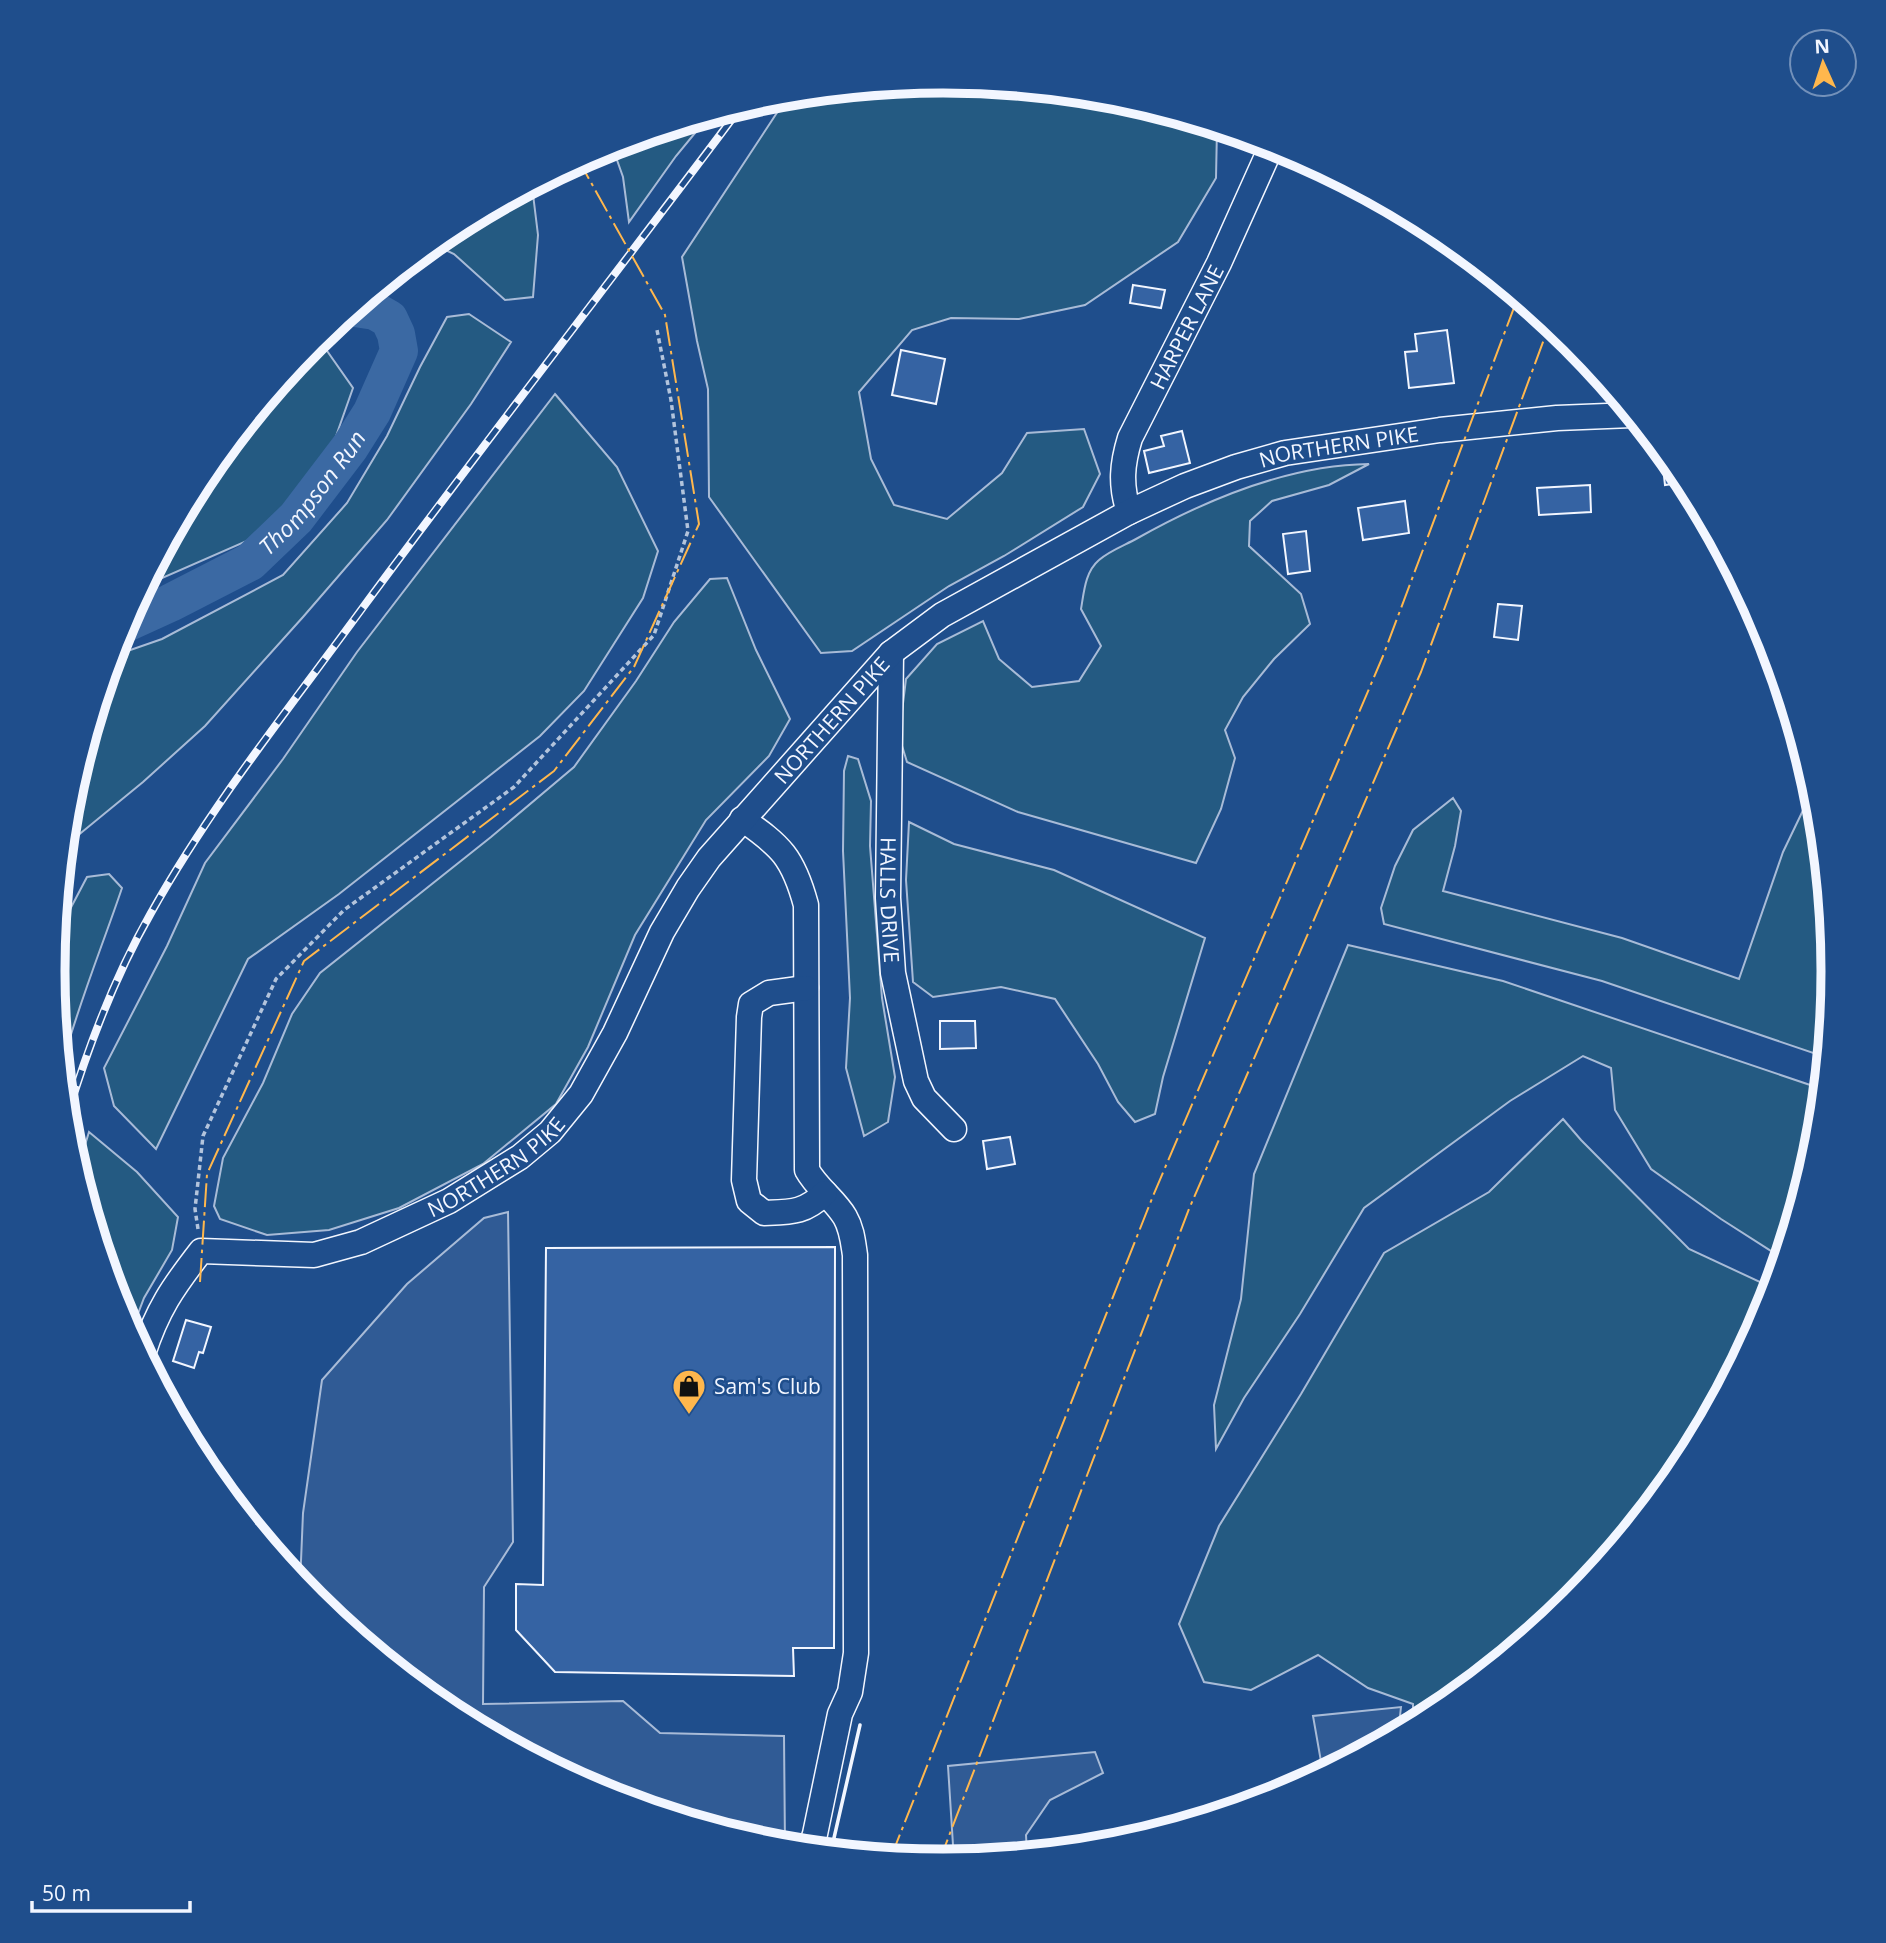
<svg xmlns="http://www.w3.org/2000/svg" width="1886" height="1943" font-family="'Open Sans',sans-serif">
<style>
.green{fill:#245a82;stroke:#a8bbd7;stroke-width:2}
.parking{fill:#305b95;stroke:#a8bbd7;stroke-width:2}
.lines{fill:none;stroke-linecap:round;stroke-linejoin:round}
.river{stroke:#3b69a3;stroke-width:38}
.building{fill:#3563a3;stroke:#f2f6ff;stroke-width:2}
.minor-casing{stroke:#f2f6ff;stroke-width:27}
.path{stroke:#b3c4dc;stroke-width:3.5;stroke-dasharray:5 3.5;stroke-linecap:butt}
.minor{stroke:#1f4e8c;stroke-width:24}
.rail-casing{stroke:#f2f6ff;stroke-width:8}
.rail{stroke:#1f4e8c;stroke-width:5;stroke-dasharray:16;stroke-linecap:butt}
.wall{stroke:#f2f6ff;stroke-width:3.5}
.power{stroke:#ffb74d;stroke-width:2;stroke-dasharray:24 5 3.5 5;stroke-linecap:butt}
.labels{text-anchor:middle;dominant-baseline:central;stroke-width:5;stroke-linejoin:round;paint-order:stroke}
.street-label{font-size:21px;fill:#f2f6ff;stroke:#1f4e8c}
.poi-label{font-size:21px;fill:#f2f6ff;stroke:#1f4e8c;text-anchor:start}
.water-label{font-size:23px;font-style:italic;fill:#f2f6ff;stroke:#1f4e8c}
.rim{fill:none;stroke:#f2f6ff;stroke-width:9}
</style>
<rect width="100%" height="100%" fill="#1f4e8c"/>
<path class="green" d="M943,81L1117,98L1217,128L1216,178L1178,242L1085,305L1019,319L951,318L912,330L859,392L871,459L894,505L947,519L1002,473L1027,433L1084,429L1100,474L1083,507L1004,556L949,586L852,651L821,653L709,497L708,389L697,341L682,257L788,96Z
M709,116L676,156L629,222L623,177L612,146Z
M532,186L538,235L533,297L505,300L454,254L433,244L449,231Z
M469,314L511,342L471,404L387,520L303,617L205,726L143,782L65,846L70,797L113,656L162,639L283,575L347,503L387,436L420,367L447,317Z
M318,338L353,388L329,456L256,537L144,586L203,476Z
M555,394L617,467L658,551L643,598L584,691L540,736L339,894L248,959L156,1149L114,1106L104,1068L167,946L205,863L283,759L357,652Z
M1369,464L1329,485L1272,501L1250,521L1249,546L1301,594L1310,624L1274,659L1243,697L1225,730L1235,758L1221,809L1196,863L1018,812L907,762L899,736L906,679L937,644L983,621L999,659L1032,687L1079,681L1101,646L1081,609C1084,592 1085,572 1099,560C1109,551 1125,545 1136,539C1207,499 1288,465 1369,464Z
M727,578L756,650L790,719L769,756L706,820L635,935L588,1047L556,1104L483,1164L399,1208L329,1230L267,1235L220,1219L214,1206L223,1158L263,1083L292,1014L320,973L491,837L574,767L636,681L674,622L710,579Z
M848,756L858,759L871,801L870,846L882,998L895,1077L888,1122L864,1136L846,1068L850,998L843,851L844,771Z
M1453,798L1461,811L1455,846L1443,891L1622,938L1739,979L1783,852L1807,802H1817L1833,972L1825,1057L1602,981L1384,924L1381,908L1395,866L1413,830Z
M909,822L954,844L1054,870L1205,938L1163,1077L1155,1114L1135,1122L1118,1102L1098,1064L1055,999L1001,987L933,997L913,982L906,880Z
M109,874L122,888C102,947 78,1005 62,1065L53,971L56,936L87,877Z
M1348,945L1503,981L1822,1089L1816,1146L1782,1258L1721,1219L1651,1169L1615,1110L1611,1068L1583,1056L1510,1101L1364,1208L1300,1314L1244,1398L1216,1449L1214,1405L1241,1299L1254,1174Z
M1563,1119L1581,1140L1689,1249L1773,1288L1766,1313L1683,1467L1572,1601L1437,1712L1413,1725V1704L1368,1688L1318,1655L1251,1690L1204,1682L1179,1624L1219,1526L1301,1394L1384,1253L1489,1192Z
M89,1132L137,1172L178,1217L172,1250L144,1298L131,1332L120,1312L77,1171Z"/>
<path class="parking" d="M508,1212L513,1542L484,1587L483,1704L623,1701L660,1733L784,1736L785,1846L769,1845L602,1794L448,1712L313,1601L300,1585L303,1513L322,1380L407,1284L484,1218Z
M1401,1707L1398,1733L1323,1773L1313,1716Z
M1095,1752L1103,1773L1050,1800L1026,1835L1027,1854L954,1861L948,1766Z"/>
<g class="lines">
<path class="river" id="s1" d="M124,624L170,603L250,562L296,518L350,447L372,412L399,351L396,334L389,319L375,311L355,308"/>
</g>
<path class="building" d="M1133,285L1165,290L1161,308L1130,303Z
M1447,330L1454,383L1409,388L1405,352L1417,351L1415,334Z
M901,350L945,359L936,404L892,395Z
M1182,431L1190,463L1149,473L1144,451L1164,446L1161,436Z
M1674,466L1686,482L1665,485L1663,467Z
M1590,485L1591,512L1539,515L1537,488Z
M1405,501L1409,533L1363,540L1358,508Z
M1306,531L1310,571L1288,574L1283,534Z
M1498,604L1522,606L1518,640L1494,637Z
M940,1021H975L976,1048L940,1049Z
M1010,1137L1015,1164L987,1169L983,1141Z
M835,1247L834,1648H793L794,1676L555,1672L516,1630V1584L543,1585L546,1248Z
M186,1320L211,1327L203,1353L199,1352L194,1368L173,1361Z"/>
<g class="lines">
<defs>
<g id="minor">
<path id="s2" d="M1129,512C1120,485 1122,464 1130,438L1219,263L1272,145"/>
<path id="s3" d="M891,653L888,898L893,973L916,1081L924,1098L954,1129"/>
<path d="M742,819C781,846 793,857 806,905L807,1170C817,1188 835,1200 845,1217C852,1229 853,1242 855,1255L856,1653L850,1692L840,1714L815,1834L810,1849"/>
<path d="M806,988L769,993L751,1004L749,1017L744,1180L749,1201L764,1213C792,1212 804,1213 825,1193"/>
<path id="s4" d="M143,1354C157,1310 173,1287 201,1251L314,1255L361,1242L449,1201L520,1157L550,1132L581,1094L615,1033L662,932L688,888L709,858L891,653L942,615L1129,512L1185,486L1236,467L1285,453L1440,430L1557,418L1632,415"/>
</g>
</defs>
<use href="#minor" class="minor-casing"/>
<path class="path" d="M198,1229L195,1209L203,1136L276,979L344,910L514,787L654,635L688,531L671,400L657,330"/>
<use href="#minor" class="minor"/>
<defs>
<path id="rail" d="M67,1116C88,1047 115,976 151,913C212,804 291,706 364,606C488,438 616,274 741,107"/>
</defs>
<use href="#rail" class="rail-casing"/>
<use href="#rail" class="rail"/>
<path class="wall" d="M831,1851L860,1725"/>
<path class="power" d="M200,1282L207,1174L304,961L554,771L634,667L699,524L665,315L579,161
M891,1857L1153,1196L1383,656L1518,297
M939,1862L1189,1209L1421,672L1550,323"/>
</g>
<defs>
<symbol id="shop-pin" viewBox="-11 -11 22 30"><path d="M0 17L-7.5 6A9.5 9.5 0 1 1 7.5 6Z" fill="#ffb74d" stroke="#1f4e8c"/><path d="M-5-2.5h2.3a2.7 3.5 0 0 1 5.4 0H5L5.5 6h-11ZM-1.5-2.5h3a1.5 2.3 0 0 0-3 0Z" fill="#111"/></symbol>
</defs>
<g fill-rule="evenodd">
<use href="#shop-pin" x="670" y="1367" width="38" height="52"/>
</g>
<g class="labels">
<g class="street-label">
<text stroke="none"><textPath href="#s2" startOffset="200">HARPER LANE</textPath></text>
<text stroke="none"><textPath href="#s4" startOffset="1591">NORTHERN PIKE</textPath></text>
<text stroke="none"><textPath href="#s4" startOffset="1003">NORTHERN PIKE</textPath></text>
<text stroke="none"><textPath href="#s3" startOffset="247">HALLS DRIVE</textPath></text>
<text stroke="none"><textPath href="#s4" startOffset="436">NORTHERN PIKE</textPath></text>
</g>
<g class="poi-label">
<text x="714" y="1386">Sam's Club</text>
</g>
<g class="water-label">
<text stroke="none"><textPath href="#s1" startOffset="234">Thompson Run</textPath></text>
</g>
</g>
<path d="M0 0H1886V1943H0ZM65 971a878 878 0 1 1 1756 0a878 878 0 1 1-1756 0Z" fill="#1f4e8c" fill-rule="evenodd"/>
<path class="rim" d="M65 971a878 878 0 1 1 1756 0a878 878 0 1 1-1756 0Z"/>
<g transform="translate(1823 63) rotate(357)"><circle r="33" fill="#1f4e8c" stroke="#7391ba" stroke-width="2"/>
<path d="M0-5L12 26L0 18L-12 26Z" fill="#ffb74d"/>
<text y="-10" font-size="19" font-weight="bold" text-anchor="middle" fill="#f2f6ff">N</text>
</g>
<path d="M32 1901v10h158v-10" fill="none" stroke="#f2f6ff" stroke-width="3.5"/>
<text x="42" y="1901" font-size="21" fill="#f2f6ff" stroke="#1f4e8c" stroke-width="5" paint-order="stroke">50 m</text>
</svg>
